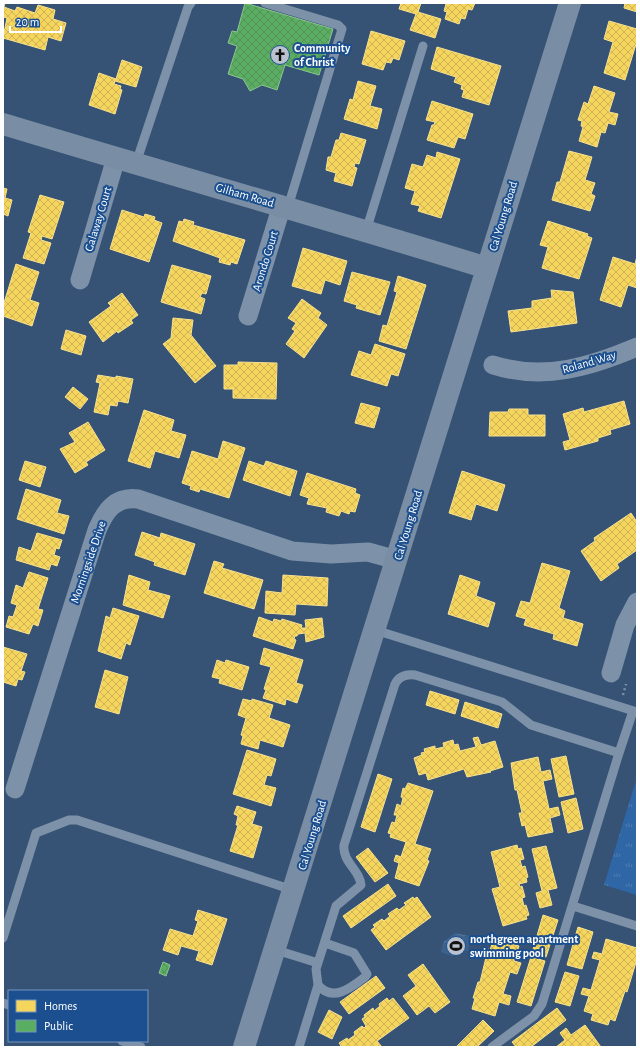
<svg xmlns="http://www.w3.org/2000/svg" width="640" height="1050" font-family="'Alegreya Sans',sans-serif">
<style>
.grass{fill:url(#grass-tufts)}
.water{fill:url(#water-ripples)}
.homes{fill:url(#homes-cross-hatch);stroke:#f9e28d}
.public{fill:url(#public-cross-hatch);stroke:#8cc690}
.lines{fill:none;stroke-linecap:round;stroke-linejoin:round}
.path{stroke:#7d92a8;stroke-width:2.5;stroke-dasharray:2 3;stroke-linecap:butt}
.lane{stroke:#7d92a8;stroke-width:9}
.street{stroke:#7d92a8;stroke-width:19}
.secondary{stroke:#798da4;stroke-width:22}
.labels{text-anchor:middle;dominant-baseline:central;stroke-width:4;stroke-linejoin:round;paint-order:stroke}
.poi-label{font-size:12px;font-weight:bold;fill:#fff;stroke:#1b4f8f;text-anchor:start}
.street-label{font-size:12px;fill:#fff;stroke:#1b4f8f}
</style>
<defs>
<pattern id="grass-tufts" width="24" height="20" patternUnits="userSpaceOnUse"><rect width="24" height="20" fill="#2f66a5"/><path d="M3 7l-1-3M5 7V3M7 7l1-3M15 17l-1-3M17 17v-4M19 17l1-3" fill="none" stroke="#4e7db2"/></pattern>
<pattern id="water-ripples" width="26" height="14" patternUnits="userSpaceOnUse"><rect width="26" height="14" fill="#3b618d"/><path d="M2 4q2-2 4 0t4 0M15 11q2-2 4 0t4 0" fill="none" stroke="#58799e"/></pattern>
<pattern id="homes-cross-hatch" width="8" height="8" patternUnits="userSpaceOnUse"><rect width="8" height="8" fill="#f6d55c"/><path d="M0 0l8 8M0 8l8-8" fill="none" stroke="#ccb358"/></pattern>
<pattern id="public-cross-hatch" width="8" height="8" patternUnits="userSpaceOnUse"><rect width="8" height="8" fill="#5aae61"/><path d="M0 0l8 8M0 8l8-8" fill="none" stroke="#56915b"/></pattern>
</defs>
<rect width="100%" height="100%" fill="#365274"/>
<path class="grass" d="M637,777V895L604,885Z"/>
<path class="water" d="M455,933L471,936L468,951L462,950L452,956L441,952L443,942Z"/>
<path class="homes" d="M3,3H5L4,7L15,11L17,7L35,13L38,5L55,10L53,19L66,23L61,41L48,37L45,50L3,38L7,18L3,17Z
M401,3H421L418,12L441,19L435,38L410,30L416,14L399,9Z
M444,3H475L472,10L468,9L465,19L461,18L459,24L445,19L447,12L444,11L446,4Z
M625,3H637V12L624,8Z
M609,21L637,29V41L625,80L604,73L613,42L604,39Z
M371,31L405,41L399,60L393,58L391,63L386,62L383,70L362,64Z
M437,47L501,66L489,105L462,97L464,90L461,89L462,85L454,82L456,77L431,69Z
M122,60L142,67L136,87L115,81L114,84L121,86L120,89L122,90L115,114L89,105L99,73L116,79Z
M358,81L376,86L370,106L382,109L377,129L344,119L350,99L353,100Z
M594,86L615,93L609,112L618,114L615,125L608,123L605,133L601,132L597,147L579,141L583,127L581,126L582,121L578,120L584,102L588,104Z
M432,101L473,114L465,139L458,137L454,148L427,140L432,125H434L435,122L426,120Z
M341,133L366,140L359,164L355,163L354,167L357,168L352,186L334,181L336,173L326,170L328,157H331L336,140H339Z
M569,151L592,157L585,180L595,183L591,194L595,196L590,211L552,200L557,182H560Z
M437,152L460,159L441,218L418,211L420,206L411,204L415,191L405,188L412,164L423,167L427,155L436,158Z
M3,188L7,189L5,198L12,200L8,216L3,214Z
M40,195L64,202L52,239L42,236L41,240L51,243L44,264L23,258L31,233L28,232Z
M122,210L144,217L145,214L155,217L154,220L162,223L149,262L110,249Z
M184,219L194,222L193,225L245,240L237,264L231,262L230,265L219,262L220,258L173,241L179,221L183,222Z
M548,221L588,234L587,236L592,238L579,279L542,268L548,247L540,245Z
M303,248L347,261L340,285L325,280L321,294L292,286Z
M637,256V288L628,285L621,307L600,300L613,257L635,264Z
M16,264L39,272L30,300L39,303L32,326L3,316V306Z
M172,265L211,276L206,294L202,293L200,297L205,299L201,314L161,302Z
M352,272L390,282L380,315L356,308L357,305L344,301Z
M398,276L426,285L406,349L379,341L383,325L387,326L397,292L394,291Z
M551,290L573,292L577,323L511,332L508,311L532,308V301L552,298Z
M122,293L138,315L131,320L133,323L118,333L117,331L103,342L89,322L111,306L108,303Z
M302,299L321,313L318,318L327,325L304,358L286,344L295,331L292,329L296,323L288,318Z
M173,318L193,320L191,335L216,366L195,383L163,344L171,338Z
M66,330L86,336L81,355L61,349Z
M375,344L405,354L398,376L391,374L387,386L351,375L359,351L371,355Z
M238,362L277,363L276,399L233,398V389H224V365H238Z
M98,375L116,378V376L133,379L128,403L118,401L117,406L110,405L108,415L94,412L100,383L96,382Z
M73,387L88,399L80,409L65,397Z
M624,401L630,424L610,430L611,434L598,438V441L565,450L563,442L570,440L563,414L583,408L584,412Z
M361,403L380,408L374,428L355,423Z
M509,409H528V415H545V436H489L490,412H508Z
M144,410L174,420L171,431L186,435L179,458L155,451L150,468L128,461Z
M88,422L105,450L86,462L88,465L75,473L60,449L75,442L69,433Z
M223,441L245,448L229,498L200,489L199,492L190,489L191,486L182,483L192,451L218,459Z
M25,461L46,467L40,487L19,480Z
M249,461L264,466L266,461L297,471L290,496L243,480Z
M462,471L505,485L497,511L476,504L471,520L449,513Z
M307,473L356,489L355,493L360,495L355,512L350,511L349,514L341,511L339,516L326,512L327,508L307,504L309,498L300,495Z
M26,489L61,500L57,513L69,516L64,534L17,519Z
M631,513L637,522V550L617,564L619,568L601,581L581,551L595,541L594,538Z
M142,532L160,538L161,533L195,544L185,575L154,565L155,562L135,555Z
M37,533L62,540L59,549L56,548L54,555L60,557L57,566L51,564L49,570L16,560L19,547L31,551Z
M214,561L224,564L222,568L263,580L254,609L204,593Z
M542,563L570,571L559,608L565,611L563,618L583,624L577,646L553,639L554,634L524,625L526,619L516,616L521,601L530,603Z
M29,572L48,578L38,609L43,610L38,626L33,624L29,634L6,627L9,616L13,617L17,605L11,603L16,585L23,588Z
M129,575L150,582L148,590L170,596L163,618L123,605Z
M283,575L328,578L327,606L296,604L295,615L265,613L266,591L282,593Z
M460,575L480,582L476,596L495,603L488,627L448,614Z
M113,608L139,616L130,645L126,643L121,659L98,651L106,616L110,618Z
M259,617L273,622L274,619L281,621L282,619L302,625L301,628H306L305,620L322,618L324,637L306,642L305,633L298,634L297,636H295L294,639L296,640L293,649L253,636Z
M3,647L27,654L21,671L25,672L22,680L18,679L16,686L3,682Z
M264,648L303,660L296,683L303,685L297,703L286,699L285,705L263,698L266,690L264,689L271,667L260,664Z
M217,660L225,663L226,660L249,667L242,690L219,683L220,679L212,677Z
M105,670L128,677L119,714L95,707Z
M430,691L459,700L455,714L426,705Z
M243,699L252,701V699L273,705L269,718L290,725L283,747L260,740L258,749L241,744L243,736L241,735L246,718L238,715Z
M465,702L502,714L498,728L461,716Z
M478,737L481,745L495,741L503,767L490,771L491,772L467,777L464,769L428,780L426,773L419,775L414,758L422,755L421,753L425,752L424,749L435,746V749L444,747L443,743L453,740L454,745L458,744L460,751L476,747L473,738Z
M247,750L276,759L271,776L267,775L264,785L276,788L271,806L233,794Z
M566,756L574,794L559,797L551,759Z
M538,757L541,772L550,770L552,779L543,781L549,809L558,807L560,815L550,818L553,832L528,837L525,825L522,826L519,813H522L517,790H515L511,763Z
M378,774L392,779L375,832L361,827Z
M408,783L433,791L415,844L431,849L427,860L429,861L419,886L395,878L399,863L394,861L396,855L401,857L406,842L390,837L391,834L388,833L392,822L395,823L397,815H394L397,804L401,806L403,798L401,797L403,788L405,789Z
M576,798L583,829L568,833L561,802Z
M237,806L256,812L252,824L262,827L253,858L230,851L238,825H236L238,816L234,814Z
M517,845L518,849L521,848L524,859L520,860L522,867L525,866L528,877L526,878L527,882L519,884L520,887L522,886L525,897L522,898L524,906L526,905L529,915L526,916L527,919L503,926L492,889L500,887L491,852Z
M546,846L557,888L548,890L552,905L540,908L536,893L542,891L532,849Z
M368,848L388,873L375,882L356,857Z
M388,884L396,896L351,928L343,916Z
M413,897L414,899L417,897L431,917L386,950L371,930L375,927L373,925L382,919L384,921L390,916L388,914L397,908L399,910L406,905L404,903Z
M198,910L227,919L212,965L196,960L199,951L181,946L178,955L163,950L170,929L193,936L198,921L195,920Z
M543,915L558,920L546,957L532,953Z
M578,927L593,932L582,969L567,965Z
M494,938L519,946L514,961L521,963L517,974L510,972L503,994L511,996L509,1005L499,1002L495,1016L472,1009L475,998H473L478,982H480L488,949L490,950Z
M606,939L637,948V959L627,992L625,991L615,1021L610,1019L608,1025L591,1020L593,1014L584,1011L589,996L581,994L583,988L591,990L600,960L592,958L594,952L602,954Z
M531,957L545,961L531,1006L517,1002Z
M423,964L450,1002L435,1013L429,1006L417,1015L403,996L416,986L408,975Z
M565,972L579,976L570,1006L555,1002Z
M376,976L385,988L349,1014L340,1002Z
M387,998L389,1001L393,998L409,1018L377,1041L382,1047H339L341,1046L339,1043L347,1038L348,1040L355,1035L354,1032L362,1026L364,1028L366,1026L362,1019L365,1017L364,1015L373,1008L374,1011L380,1006L379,1004Z
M557,1008L566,1020L531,1047H516L512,1042Z
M329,1010L342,1017L332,1039L318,1032Z
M483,1020L494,1031L477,1047H456Z
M585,1025L601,1047H556L565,1040L560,1033L566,1028L571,1035Z"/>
<path class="public" d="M245,3L333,29L319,75L285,65L277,90L262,85L250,91L243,79L228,74L237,46L228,43L232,31L237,32Z
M163,962L170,965L166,976L159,973Z"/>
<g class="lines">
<path class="path" d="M623,695L626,684"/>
<path class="lane" d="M265,3L338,25L342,29L288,207
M136,163L188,7L191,3
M366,231L423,46
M375,630L637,712
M573,906L637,926
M3,938L36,833L69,820H77L293,890
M276,950L318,963
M318,985C333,1003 352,987 365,977L367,974L354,953L325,943
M3,1003L9,1005
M122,1041L141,1047
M299,1047L318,985L316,969L336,906L361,885C360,870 342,862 344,845L395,684C399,676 407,674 415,675L502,702L531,725L619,753L633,711
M492,1047L534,1016L542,1004L619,753"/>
<path class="street" d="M80,280L116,158
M248,316L282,205
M493,365C544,381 590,367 637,347
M611,673L625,625L637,602
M15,789L97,530C105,511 115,496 138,499L292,551L331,554L368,552L397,560"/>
<path class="secondary" d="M3,124C164,173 326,218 487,268
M244,1047L570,3"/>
</g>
<defs>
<symbol id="church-disc" viewBox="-11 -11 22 22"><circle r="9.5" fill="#b9c2ce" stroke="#1b4f8f"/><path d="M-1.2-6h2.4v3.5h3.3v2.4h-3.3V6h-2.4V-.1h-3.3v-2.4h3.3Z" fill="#111"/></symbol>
<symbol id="stadium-disc" viewBox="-11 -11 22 22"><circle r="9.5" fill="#b9c2ce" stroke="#1b4f8f"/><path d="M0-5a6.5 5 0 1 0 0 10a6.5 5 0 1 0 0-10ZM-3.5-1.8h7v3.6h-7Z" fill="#111"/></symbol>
</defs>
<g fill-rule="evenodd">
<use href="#church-disc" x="269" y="44" width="22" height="22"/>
<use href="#stadium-disc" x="445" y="935" width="22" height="22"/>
</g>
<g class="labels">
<g class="poi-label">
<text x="294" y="48">Community<tspan x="294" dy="14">of Christ</tspan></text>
<text x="470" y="939">northgreen apartment<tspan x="470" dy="14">swimming pool</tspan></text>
</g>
<g class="street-label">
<text transform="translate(245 195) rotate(16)">Gilham Road</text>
<text transform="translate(503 216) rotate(-73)">Cal Young Road</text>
<text transform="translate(98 219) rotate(-73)">Galaway Court</text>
<text transform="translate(265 261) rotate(-73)">Arondo Court</text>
<text transform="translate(589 362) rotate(-16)">Roland Way</text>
<text transform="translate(408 525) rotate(-73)">Cal Young Road</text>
<text transform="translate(88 562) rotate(-71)">Morningside Drive</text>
<text transform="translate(312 835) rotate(-73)">Cal Young Road</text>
</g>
</g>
<rect width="640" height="1050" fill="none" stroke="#ffffff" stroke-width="8"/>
<rect x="8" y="990" width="140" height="52" fill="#1b4f8f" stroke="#7695bc"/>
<rect x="16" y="1000" width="20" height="12" fill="#f6d55c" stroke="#7695bc"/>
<text x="44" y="1010" font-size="12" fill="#ffffff">Homes</text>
<rect x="16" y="1020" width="20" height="12" fill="#5aae61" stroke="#7695bc"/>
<text x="44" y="1030" font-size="12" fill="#ffffff">Public</text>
<path d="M10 26v6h51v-6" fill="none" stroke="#ffffff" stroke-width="2"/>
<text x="16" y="26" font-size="12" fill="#ffffff" stroke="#1b4f8f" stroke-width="3" paint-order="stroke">20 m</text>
</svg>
